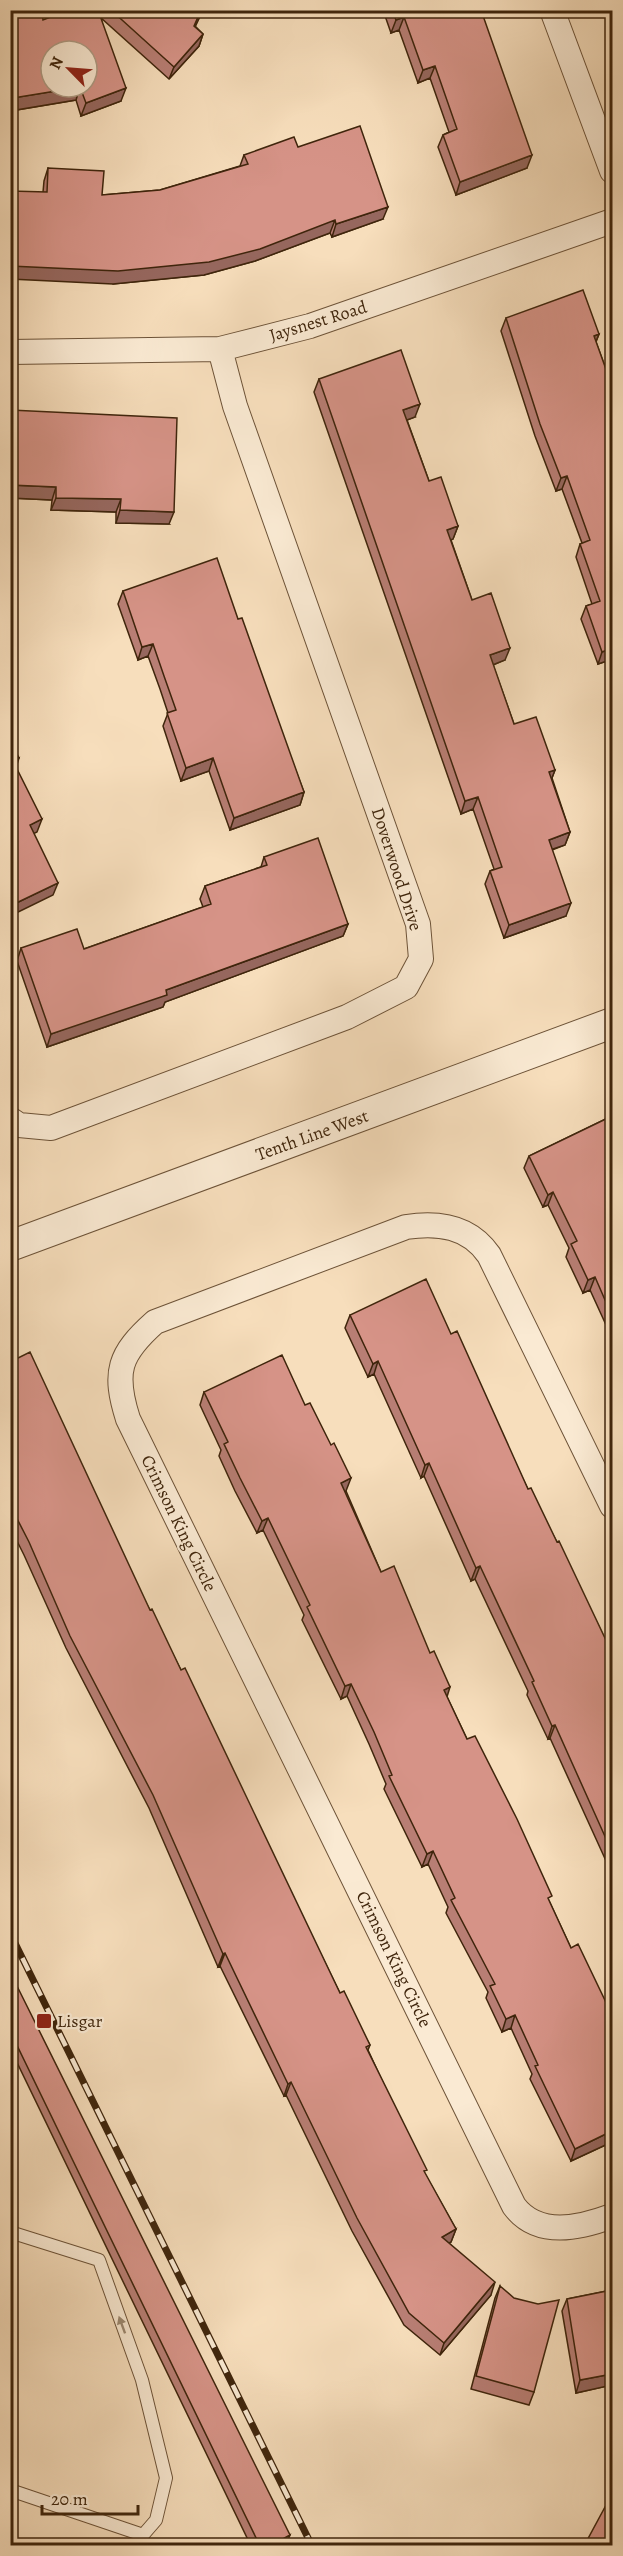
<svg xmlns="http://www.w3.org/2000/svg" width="623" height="2556" font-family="Alegreya,serif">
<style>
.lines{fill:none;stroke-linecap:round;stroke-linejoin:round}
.service-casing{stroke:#6d5338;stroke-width:14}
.minor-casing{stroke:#6d5338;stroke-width:26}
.tertiary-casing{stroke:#6d5338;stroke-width:32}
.service{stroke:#faead3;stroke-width:12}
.minor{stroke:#faead3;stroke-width:24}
.tertiary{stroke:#faead3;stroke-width:30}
.rail-casing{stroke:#3f250c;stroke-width:7}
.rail{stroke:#faead3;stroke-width:4.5;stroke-dasharray:14;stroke-linecap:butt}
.wall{fill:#b87e74;stroke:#3f250c;stroke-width:1.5}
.shaded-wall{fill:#96675e;stroke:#3f250c;stroke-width:1.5}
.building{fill:#d69387;stroke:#3f250c;stroke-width:1.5;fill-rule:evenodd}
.oneway{fill:#9c8870}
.poi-dot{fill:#8f2418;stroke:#faead3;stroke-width:2}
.labels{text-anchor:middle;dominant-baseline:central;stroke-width:4.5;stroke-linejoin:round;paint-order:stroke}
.street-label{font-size:18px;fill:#3f250c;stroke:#faead3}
.poi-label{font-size:18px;fill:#3f250c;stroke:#faead3;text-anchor:start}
</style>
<rect width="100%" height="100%" fill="#f7debc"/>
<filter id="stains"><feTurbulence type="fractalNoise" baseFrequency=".00333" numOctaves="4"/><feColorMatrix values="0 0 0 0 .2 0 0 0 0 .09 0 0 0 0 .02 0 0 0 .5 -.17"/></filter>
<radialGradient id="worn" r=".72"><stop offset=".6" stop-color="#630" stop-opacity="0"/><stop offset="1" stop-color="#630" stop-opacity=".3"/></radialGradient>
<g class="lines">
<defs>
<path id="service" d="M10,2232L99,2260L142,2380L166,2478L156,2520L143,2535L10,2490"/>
<path id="minor" d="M552,10L612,171
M10,352L220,349L310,326L612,221
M10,1119L19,1125L51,1128L347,1017L406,987L421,959L418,924L235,406L220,349
M612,1506L489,1255C469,1226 438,1222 406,1227L155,1322C119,1354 113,1372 128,1419L514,2206C538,2238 580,2228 612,2216"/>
<path id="tertiary" d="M10,1246L612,1023"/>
</defs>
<use href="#service" class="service-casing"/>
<use href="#minor" class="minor-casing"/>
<use href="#tertiary" class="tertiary-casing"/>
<use href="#service" class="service"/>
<use href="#minor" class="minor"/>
<use href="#tertiary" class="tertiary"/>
<defs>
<path id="rail" d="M10,1933L312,2546"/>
</defs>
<use href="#rail" class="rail-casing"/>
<use href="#rail" class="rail"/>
</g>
<path class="wall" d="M69,10H203L195,26L203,34L199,46L169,79L101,18L121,101L81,116L76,100L10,111V11L43,20Z
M383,10H481L527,168L456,195L438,147L443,135L449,132L430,78L418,83L399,30L391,33Z
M298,147L383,219L332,237L330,233L255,261L204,275L113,284L43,192L44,181L48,168L102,195L160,190L240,166L244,155Z
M506,318L599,334L596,342L612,386V676L607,661L598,664L581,619L586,606L592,604L576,557L580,544L582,543L562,489L556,491L535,436L501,331Z
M319,379L415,417L407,420L429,481L458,526L453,539L451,540L472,600L505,660L493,665L514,724L555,770L552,778L570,832L565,845L552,850L566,916L504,938L485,884L490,871L494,869L473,809L461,814L314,392Z
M10,410L169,524L116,523V512L51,510L52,500L10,498Z
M123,591L238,619L304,792L300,805L230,830L209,771L181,781L163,726L168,713L160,689L148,656L138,660L118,604Z
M264,857L348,924L343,936L165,1002L163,1007L47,1047L17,961L21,948L84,949L203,907L200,899L205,886L261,867Z
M612,1116V1338L590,1290L583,1293L566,1257L569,1248L548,1205L543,1207L524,1168L529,1156Z
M350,1315L451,1334L528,1489L557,1542L612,1653V1874L550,1738L548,1739L527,1695L528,1691L475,1579L471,1581L424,1476L421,1478L374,1374L368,1377L345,1328Z
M10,1362L150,1610L181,1670L340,1993L370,2045L368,2050L425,2174L456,2229L451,2242L449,2243L491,2295L440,2355L404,2325L352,2231L286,2095L284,2096L220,1966L218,1967L149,1808L66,1648L24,1555L10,1527Z
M204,1392L346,1491L381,1572L447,1697L467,1739L550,1903L571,1948L611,2028L612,2142L571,2161L530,2079L532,2074L511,2028L502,2032L486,1998L488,1992L446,1913L448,1907L428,1864L422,1867L384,1789L386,1784L369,1744L347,1696L341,1699L302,1620L304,1615L263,1530L257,1533L235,1491L219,1456L221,1450L200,1405Z
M10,1981L286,2545L285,2546H251L10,2048Z
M500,2286L534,2392L529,2405L471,2389L495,2298Z
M612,2290V2385L576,2393L562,2311L567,2299Z"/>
<path class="shaded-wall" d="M201,10H203L190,38L194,26Z
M404,17L399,30L391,33L396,20Z
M203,34L199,46L169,79L174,67Z
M435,66L430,78L418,83L423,70Z
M80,87L76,100L10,111V105L13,98Z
M126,88L121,101L81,116L86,103Z
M532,155L527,168L456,195L460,182Z
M388,207L383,219L332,237L336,224Z
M335,220L330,233L255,261L204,275L113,284L10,279V266Z
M599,334L594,346V336Z
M420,404L415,417L399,423L403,410Z
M567,476L562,489L556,491L561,478Z
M10,485L56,487L52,500L10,498Z
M56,498L121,499L116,512L51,510Z
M120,510L174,512L169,524L116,523Z
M458,526L453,539L443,543L447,530Z
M153,644L148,656L138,660L142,647Z
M510,648L505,660L485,668L490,655Z
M612,648L607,661L598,664L602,652Z
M19,758L15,771L13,761Z
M213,758L209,771L181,781L186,768Z
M555,770L550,783L549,772Z
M304,792L300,805L230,830L234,818Z
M478,797L473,809L461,814L465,801Z
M42,819L37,832L25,838L30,825Z
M570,832L565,845L544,852L549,840Z
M58,883L53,895L10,916V906Z
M571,903L566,916L504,938L509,925Z
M348,924L343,936L165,1002L163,1007L47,1047L51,1034L166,990Z
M553,1192L548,1205L543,1207L548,1195Z
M595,1277L590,1290L583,1293L588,1280Z
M378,1361L374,1374L368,1377L373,1364Z
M429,1463L424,1476L421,1478L425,1465Z
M351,1478L346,1491L337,1495L341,1483Z
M268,1518L263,1530L257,1533L262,1521Z
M480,1566L475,1579L471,1581L476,1568Z
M351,1684L347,1696L341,1699L345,1686Z
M450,1687L446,1700L444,1690Z
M555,1725L550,1738L548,1739L552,1726Z
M433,1851L428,1864L422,1867L427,1854Z
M225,1953L220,1966L218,1967L223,1954Z
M515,2015L511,2028L502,2032L506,2019Z
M612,2020V2023L610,2032L608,2022Z
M291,2082L286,2095L284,2096L288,2084Z
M612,2131V2142L571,2161L575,2149Z
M456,2229L451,2242L437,2250L442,2237Z
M495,2282L491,2295L440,2355L444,2343Z
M612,2374V2385L576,2393L580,2380Z
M290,2535L286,2545L270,2546Z"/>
<path class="building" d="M42,10L43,20L69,10H98L126,88L86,103L80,87L13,98L10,82V11ZM51,51H87V87H51Z
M111,10H201L194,26L203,34L174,67Z
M392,10H481L532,155L460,182L443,135L457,129L435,66L423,70L404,17L396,20Z
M360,126L388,207L336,224L335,220L260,249L209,262L118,271L10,266V191L47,192L48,168L104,171L102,195L160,190L248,164L244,155L294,137L298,147Z
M583,290L599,334L594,336L612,386V650V648L602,652L586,606L600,601L580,544L590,540L567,476L561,478L540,424L506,318Z
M401,350L420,404L403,410L429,481L441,477L458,526L447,530L472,600L491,593L510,648L490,655L514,724L536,717L555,770L549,772L570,832L549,840L571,903L509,925L490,871L502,867L478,797L465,801L319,379Z
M10,410L177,418L174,512L120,510L121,499L56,498V487L10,485Z
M217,558L238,619L242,618L304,792L234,818L213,758L186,768L167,713L176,710L164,676L153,644L142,647L123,591Z
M10,740L19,758L13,761L42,819L30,825L58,883L10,906Z
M318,838L348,924L166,990L167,995L51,1034L21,948L77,929L84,949L211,904L205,886L267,865L264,857Z
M612,1116V1316L595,1277L588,1280L571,1244L577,1241L553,1192L548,1195L529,1156Z
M426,1279L451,1334L457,1331L528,1489L531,1488L557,1542L559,1541L612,1653V1852L555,1725L552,1726L532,1682L534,1681L480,1566L476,1568L429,1463L425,1465L378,1361L373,1364L350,1315Z
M30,1352L150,1610L152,1609L181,1670L185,1668L340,1993L344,1991L370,2045L366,2047L427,2170L424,2171L456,2229L442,2237L495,2282L444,2343L409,2313L357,2218L291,2082L288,2084L225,1953L223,1954L153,1795L70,1636L29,1542L10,1505V1362Z
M282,1355L305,1405L310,1403L331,1445L334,1443L351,1478L341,1483L381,1572L394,1566L430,1653L434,1651L450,1687L444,1690L467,1739L475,1736L517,1819L552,1896L548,1898L571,1948L578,1944L612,2015V2020L608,2022L612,2031V2131L575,2149L535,2066L538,2065L515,2015L506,2019L490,1986L495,1984L451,1900L455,1898L433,1851L427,1854L389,1776L392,1775L374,1732L351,1684L345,1686L307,1607L310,1605L268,1518L262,1521L240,1478L224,1444L228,1442L204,1392Z
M14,1980L290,2535L270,2546H260L10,2031V1981Z
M500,2286L514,2298L538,2304L559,2300L534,2392L476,2376Z
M612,2290V2374L580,2380L567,2299Z
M612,2494V2546H584Z"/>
<defs><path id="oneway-solid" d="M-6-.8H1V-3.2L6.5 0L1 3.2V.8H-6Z" transform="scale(1.5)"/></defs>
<use class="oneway" href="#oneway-solid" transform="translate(122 2325) rotate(-110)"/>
<rect class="poi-dot" x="36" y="2013" width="16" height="16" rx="3"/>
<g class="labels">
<g class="street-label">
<text transform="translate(318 321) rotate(-17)">Jaysnest Road</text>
<text transform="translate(397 869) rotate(72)">Doverwood Drive</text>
<text transform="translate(312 1135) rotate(-20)">Tenth Line West</text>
<text transform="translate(179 1523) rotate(64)">Crimson King Circle</text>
<text transform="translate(394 1959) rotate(64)">Crimson King Circle</text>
</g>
<g class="poi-label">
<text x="57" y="2021">Lisgar</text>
</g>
</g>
<rect width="623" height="2556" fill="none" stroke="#f7debc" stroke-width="36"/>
<rect x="12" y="12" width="599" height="2532" fill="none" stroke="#3f250c" stroke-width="3"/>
<rect x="18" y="18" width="587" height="2520" fill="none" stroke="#3f250c" stroke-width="1.5"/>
<g transform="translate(69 69) rotate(295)"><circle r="28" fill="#faead3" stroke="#af9b83" stroke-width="1.5"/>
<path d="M0-4.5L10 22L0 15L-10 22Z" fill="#8f2418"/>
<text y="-9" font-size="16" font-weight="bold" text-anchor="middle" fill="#3f250c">N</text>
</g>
<path d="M42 2505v9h96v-9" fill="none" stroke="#3f250c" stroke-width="3"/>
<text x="51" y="2505" font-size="18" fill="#3f250c" stroke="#faead3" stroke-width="4.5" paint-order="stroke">20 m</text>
<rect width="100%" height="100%" filter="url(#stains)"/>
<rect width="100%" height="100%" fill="url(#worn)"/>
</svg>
